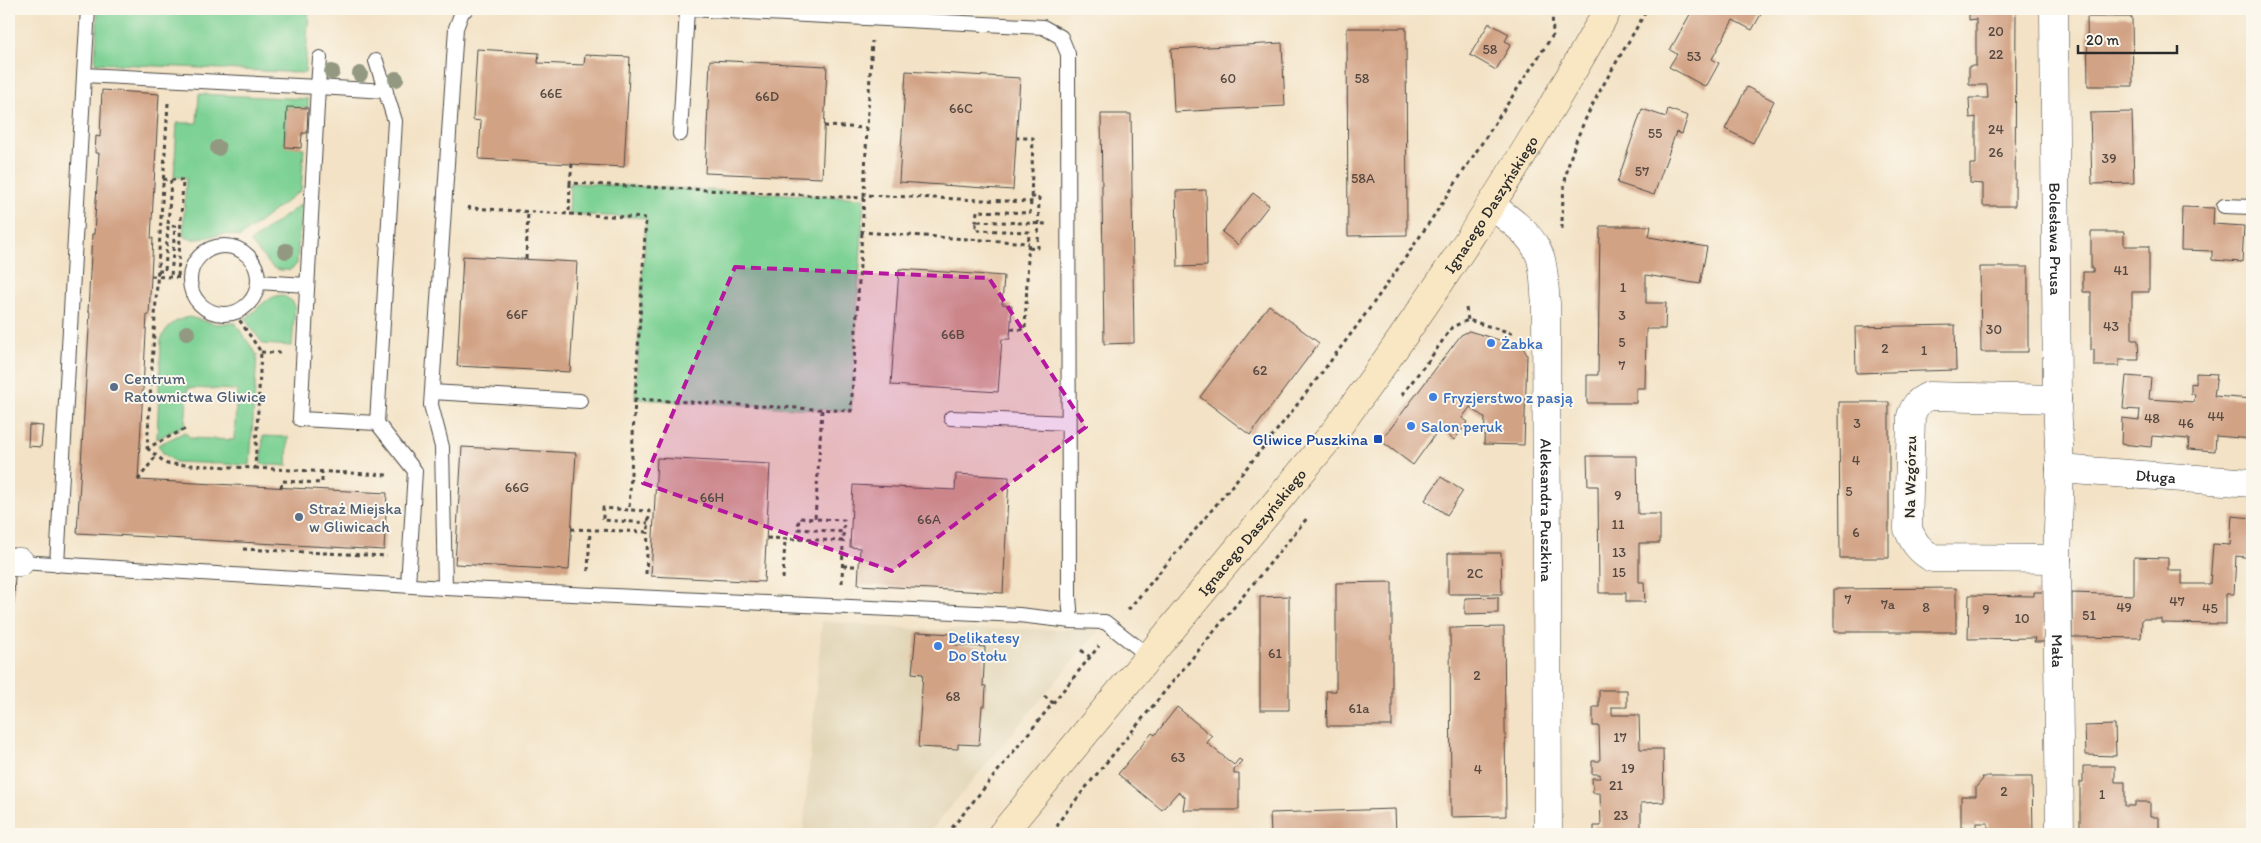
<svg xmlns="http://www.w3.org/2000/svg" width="2261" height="843" font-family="Itim,sans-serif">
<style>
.built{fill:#e2d6b7}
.green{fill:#7dd194;stroke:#547e60}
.building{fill:#d2a284}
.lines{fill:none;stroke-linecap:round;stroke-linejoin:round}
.lane-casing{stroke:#494642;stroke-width:16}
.street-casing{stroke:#494642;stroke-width:29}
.secondary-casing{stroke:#494642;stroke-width:29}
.path{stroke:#494642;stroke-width:3;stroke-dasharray:4 4;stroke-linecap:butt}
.lane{stroke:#fff;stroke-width:14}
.street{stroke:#fff;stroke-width:28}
.secondary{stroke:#f9e7c3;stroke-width:28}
.tree{fill:#939981}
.marked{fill:#b5179e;fill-opacity:0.2;stroke:#b5179e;stroke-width:4;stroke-dasharray:10 6;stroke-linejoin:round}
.shop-dot{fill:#3f7fe0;stroke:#fbf7ec;stroke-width:2}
.service-dot{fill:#5c6f8a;stroke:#fbf7ec;stroke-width:2}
.transit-dot{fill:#1a4fb4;stroke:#fbf7ec;stroke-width:2}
.labels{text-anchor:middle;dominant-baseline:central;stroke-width:4;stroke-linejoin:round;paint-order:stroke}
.number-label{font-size:14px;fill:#554941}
.street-label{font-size:16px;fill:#2b2b2b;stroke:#fbf7ec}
.shop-label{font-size:16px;fill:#366cbe;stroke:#fbf7ec;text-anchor:start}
.service-label{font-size:16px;fill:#4e5e75;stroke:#fbf7ec;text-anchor:start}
.transit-label{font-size:16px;fill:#164399;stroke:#fbf7ec;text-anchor:end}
</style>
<rect width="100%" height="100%" fill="#fbf7ec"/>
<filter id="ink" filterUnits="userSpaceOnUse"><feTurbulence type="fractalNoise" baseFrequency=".02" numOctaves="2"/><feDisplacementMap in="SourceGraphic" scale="10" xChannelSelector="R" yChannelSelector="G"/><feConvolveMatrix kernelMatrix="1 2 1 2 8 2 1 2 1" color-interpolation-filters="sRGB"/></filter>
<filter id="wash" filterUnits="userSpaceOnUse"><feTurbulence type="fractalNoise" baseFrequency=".0096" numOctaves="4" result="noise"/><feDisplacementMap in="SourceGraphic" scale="20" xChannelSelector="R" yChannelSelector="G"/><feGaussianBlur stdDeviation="1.12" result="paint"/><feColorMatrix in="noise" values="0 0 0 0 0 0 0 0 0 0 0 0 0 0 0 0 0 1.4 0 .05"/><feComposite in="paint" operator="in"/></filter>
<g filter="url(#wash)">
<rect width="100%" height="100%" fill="#f3e2c5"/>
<path class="built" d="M822,621L916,629H1100L928,834H803Z"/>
<path class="green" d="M98,9H309L305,73L95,63Z
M199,94L308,99V108H287L285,146L304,148L301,190L240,237C217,228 201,246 183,236L186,178L174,177L177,123H197Z
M570,183L864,198L851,411L635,399L646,218L569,214Z
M301,204L297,264L290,270H280L272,267L250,242Z
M282,295L292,301L295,306L292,346L263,344L245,319C257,310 267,296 282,295Z
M189,317L216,324L235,323L257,355L250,465L175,462L163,453L158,445L185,432L190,438L234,440L237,390L188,388L185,425L157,439L161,340C166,326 175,320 189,317Z
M263,436L288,437L287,466L261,464Z"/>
<g id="blocks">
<path class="building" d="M1693,9H1764L1752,30L1733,20L1712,59L1719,63L1706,87L1669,67L1677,54L1670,50Z
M1969,9H2016L2015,206H1983V184L1970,183V164H1976V117L1970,118L1969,98H1988L1987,85H1969V66H1976V19L1969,20Z
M2087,17H2132L2133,86H2088Z
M1489,23L1509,34L1505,41L1511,44L1496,70L1470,55Z
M1347,28H1406L1407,235L1348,236Z
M1282,43L1285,106L1174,112L1171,49Z
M477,49L539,53L538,63L584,65L585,55L630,57L624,167L479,159L481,121L473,120Z
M710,60L827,66L822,178L705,173Z
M906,71L1020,78L1013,190L899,182Z
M1747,87L1774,101L1753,143L1725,129Z
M102,90L159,94L151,238H153L149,315H147L138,480L387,493L384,550L77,533L90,312H88L92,234H94L99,153H95L96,136L100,137Z
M287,107L308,108L307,133H302L301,148L285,147Z
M1642,109L1666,117L1668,109L1688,116L1682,134L1676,132L1654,195L1617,183Z
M2132,112L2134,183L2092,184L2090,113Z
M1101,114H1131L1134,343L1104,344Z
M1206,190L1207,266L1178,267L1176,191Z
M1253,193L1269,205L1238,245L1222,232Z
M2182,207L2214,208L2213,224L2244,226L2242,262L2212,260V251L2181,250Z
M1600,226H1651L1649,237L1707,247L1700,284L1646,275V303H1666L1665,329H1646L1645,388H1636V403H1587V375H1598Z
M2091,232H2124V246H2149V292H2132V340H2138L2139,360H2119V366H2094V349L2091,350V292H2083V272H2093V269H2091Z
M463,256L577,262L570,372L457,366Z
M1980,267H2028V352H1981Z
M899,269L1004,276L1002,304L1012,305L1010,339H1002L998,392L891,385Z
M1269,305L1319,343L1250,435L1200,397Z
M1955,325L1956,370L1856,373L1855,327Z
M1469,331L1523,347L1527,355L1524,445L1484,444L1485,418L1470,407L1462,418L1468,422L1454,440L1439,429L1413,465L1381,441L1461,335Z
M2196,373L2217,374L2214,396L2252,399V439L2216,436L2215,451L2188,449L2189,439L2152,436L2151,447L2121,444L2122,418L2139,420L2140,410L2123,409L2126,376L2151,378L2149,399L2194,402L2195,394H2191V383L2196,384Z
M1839,402H1889V558H1840Z
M29,425L43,426L41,447L28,446Z
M462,447L576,453L569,570L455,564Z
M1587,456H1637L1638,514H1660V543H1639V582H1644L1645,602H1626V593H1599L1598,486H1588Z
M657,458L770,464L764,582L651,576Z
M956,474L1009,477L1003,593L858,585L860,548L850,547L853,485L955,490Z
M1441,477L1463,491L1447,515L1425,500Z
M2232,516L2252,518V558L2236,556L2234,594H2226V624L2161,623V619H2142L2141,638L2072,637V593L2134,595V557L2168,558V570H2182V584H2210L2213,544L2230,545Z
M1448,553H1501L1502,594H1448Z
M9,576H15L12,631H9Z
M1392,582V726H1327L1326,691H1336V583Z
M1956,588V632H1834V589Z
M2034,592H2045V642H2034L2035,638L1968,639L1969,595L2034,596Z
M1289,596V710H1260V597Z
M1498,597V613L1465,614V598Z
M1504,627L1506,816L1451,817L1450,628Z
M916,632L955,634V645L985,647L983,686H986L985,706H982L979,745L958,744V749L918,747L923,674L912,673Z
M1599,690H1627V707H1612V715H1639L1640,749H1663L1664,802L1641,803V834H1594V826H1601L1600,793H1593L1592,778H1600V774H1592V761H1600L1599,726H1593V707H1599Z
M1177,707L1212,736L1207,743L1234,765L1239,759L1242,761L1234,769V774H1239V810H1183L1185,797L1178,792L1162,810L1118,774L1152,733L1155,735Z
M2115,725L2116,756L2086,755L2085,726Z
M2083,766H2115V782H2125V806H2135V802H2150V817H2159V834H2080V782H2083Z
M1982,777H2032L2033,834H1988V823H1976V827L1961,828V796H1976V787L1983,779Z
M1395,809L1396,834H1271L1270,813Z"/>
</g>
</g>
<g filter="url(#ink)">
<use href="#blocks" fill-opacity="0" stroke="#494642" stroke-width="1"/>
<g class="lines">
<defs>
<path id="lane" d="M466,9L462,12L456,28L431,405L442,447L445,588L1019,615L1071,621L1105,622L1150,657
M689,9L1043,27L1061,37L1068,54L1069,597L1071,621
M376,61L395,121L377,423L415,471L408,585
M84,75L88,9
M680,134L687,9
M2224,206L2252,207
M190 280a34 34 0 1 1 68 0a34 34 0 1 1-68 0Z
M258,282L307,285
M432,392L580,401
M951,418L1068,423
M377,423L300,419L318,87L386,91
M20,562L445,588
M57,565L84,75L318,87L320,58"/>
<g id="street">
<path id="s1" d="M2054,9L2057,399L2060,469L2057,559L2060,834"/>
<path id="s2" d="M1492,206C1510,220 1532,234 1540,256C1545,270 1544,289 1546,303L1548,834"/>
<path d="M2057,399L1929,396C1918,401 1915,405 1911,416L1908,529C1914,543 1919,550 1932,558L2057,559"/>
<path id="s3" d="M2060,469L2252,483"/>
<path d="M9,562H20"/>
</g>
<g id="secondary">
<path id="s4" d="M1002,834L1336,430C1436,294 1526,157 1608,9"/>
</g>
</defs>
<use href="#lane" class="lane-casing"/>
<use href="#street" class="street-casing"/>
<use href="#secondary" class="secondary-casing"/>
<path class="path" d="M168,103L147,448L185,429
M824,126L867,128L872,41
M867,128L864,195L1031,202L1033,138H1017
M572,164L570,183L864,198
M163,179L171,180L168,226
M171,180H183L178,277
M570,183L569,214L646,218L635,399L851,411L862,232
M864,198L862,232L1029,243
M469,206V208L569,214
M978,221H976L977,211L1030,213L1031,202
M1562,229C1562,208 1563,187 1568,167C1581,113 1621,58 1647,9
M1029,247L1038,248L1039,197H1030
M526,259L528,211
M158,271H165L168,226H175L171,277
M151,276L189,278
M1466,308L1468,320
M1011,329L1025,330L1029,232L976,230V221L1046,224
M261,352L280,353
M1427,363L1452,327L1468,320L1515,334
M1402,395L1427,362
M635,399L629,510L603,508V520L648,523
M822,410L815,519L799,518L798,529L844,532
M147,448L167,464L255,468L261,352L234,312
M255,468L387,475
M138,480L156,456
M281,488L282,481L322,483V472
M571,529L648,532L649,511L629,510
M767,538L843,541L844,520L815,519
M243,549L387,556
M843,566H859
M588,571L590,530
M646,574L648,532
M783,579L785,539
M842,583L843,541
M1128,610C1199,525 1272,440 1338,351C1415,250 1482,141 1553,35L1552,9
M1081,650L1090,657
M1044,696L1053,703
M947,834L1099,646
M1054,834L1060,820L1083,791L1308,517"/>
<use href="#lane" class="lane"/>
<use href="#street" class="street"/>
<use href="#secondary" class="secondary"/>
</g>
<g class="tree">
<circle cx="332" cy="72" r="8"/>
<circle cx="360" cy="74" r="8"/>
<circle cx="396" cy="79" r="8"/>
<circle cx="218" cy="148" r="8"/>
<circle cx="286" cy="251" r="8"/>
<circle cx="187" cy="333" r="8"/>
</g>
</g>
<path class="marked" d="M735,267L989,278L1086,427L892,571L643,483Z"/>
<g class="shop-dot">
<circle cx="1491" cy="343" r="5"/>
<circle cx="1433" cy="397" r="5"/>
<circle cx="1411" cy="426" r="5"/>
<circle cx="938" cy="646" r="5"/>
</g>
<g class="service-dot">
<circle cx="114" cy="387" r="5"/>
<circle cx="299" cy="517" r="5"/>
</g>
<rect class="transit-dot" x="1373" y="434" width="10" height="10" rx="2.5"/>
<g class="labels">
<g class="number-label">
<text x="1996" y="31">20</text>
<text x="1490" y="49">58</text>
<text x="1996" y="54">22</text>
<text x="1694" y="56">53</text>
<text x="1228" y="78">60</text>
<text x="1362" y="78">58</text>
<text x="551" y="93">66E</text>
<text x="767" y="96">66D</text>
<text x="961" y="108">66C</text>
<text x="1996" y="129">24</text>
<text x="1655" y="133">55</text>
<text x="1996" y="152">26</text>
<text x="2109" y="158">39</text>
<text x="1642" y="171">57</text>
<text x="1363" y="178">58A</text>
<text x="2121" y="270">41</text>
<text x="1623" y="287">1</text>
<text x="517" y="314">66F</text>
<text x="1622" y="315">3</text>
<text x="2111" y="326">43</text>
<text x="1994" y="329">30</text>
<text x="953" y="334">66B</text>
<text x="1622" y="342">5</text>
<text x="1885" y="348">2</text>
<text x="1924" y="350">1</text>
<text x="1622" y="365">7</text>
<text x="1260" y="370">62</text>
<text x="2216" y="416">44</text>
<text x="2152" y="418">48</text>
<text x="1857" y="423">3</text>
<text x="2186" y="423">46</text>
<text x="1856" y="460">4</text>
<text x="517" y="487">66G</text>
<text x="1849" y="491">5</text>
<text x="1618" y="495">9</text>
<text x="712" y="497">66H</text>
<text x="929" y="519">66A</text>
<text x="1618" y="524">11</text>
<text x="1856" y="532">6</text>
<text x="1619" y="552">13</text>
<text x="1619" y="572">15</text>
<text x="1475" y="573">2C</text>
<text x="1848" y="599">7</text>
<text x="2177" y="601">47</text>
<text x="1888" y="604">7a</text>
<text x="1926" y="607">8</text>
<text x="2124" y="607">49</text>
<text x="2210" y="608">45</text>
<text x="1986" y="609">9</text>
<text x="2089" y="615">51</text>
<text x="2022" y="618">10</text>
<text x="1275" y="653">61</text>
<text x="1477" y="675">2</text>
<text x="953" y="696">68</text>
<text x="1359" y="708">61a</text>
<text x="1620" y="737">17</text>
<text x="1178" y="757">63</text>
<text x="1628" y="768">19</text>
<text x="1478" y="769">4</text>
<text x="1616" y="785">21</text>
<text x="2004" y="791">2</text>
<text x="2102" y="794">1</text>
<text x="1621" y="815">23</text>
</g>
<g class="street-label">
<text stroke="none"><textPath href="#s4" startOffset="798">Ignacego Daszyńskiego</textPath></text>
<text stroke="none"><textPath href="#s1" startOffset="230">Bolesława Prusa</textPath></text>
<text stroke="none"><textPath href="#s3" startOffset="96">Długa</textPath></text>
<text transform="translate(1910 477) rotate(-89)">Na Wzgórzu</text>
<text stroke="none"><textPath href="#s2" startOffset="325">Aleksandra Puszkina</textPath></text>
<text stroke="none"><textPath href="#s4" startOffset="392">Ignacego Daszyńskiego</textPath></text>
<text stroke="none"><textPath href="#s1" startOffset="642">Mała</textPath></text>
</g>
<g class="shop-label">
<text x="1501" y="343">Żabka</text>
<text x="1443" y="397">Fryzjerstwo z pasją</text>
<text x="1421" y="426">Salon peruk</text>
<text x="948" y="637">Delikatesy<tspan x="948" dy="18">Do Stołu</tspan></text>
</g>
<g class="service-label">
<text x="124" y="378">Centrum<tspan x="124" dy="18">Ratownictwa Gliwice</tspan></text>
<text x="309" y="508">Straż Miejska<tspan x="309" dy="18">w Gliwicach</tspan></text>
</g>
<g class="transit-label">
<text x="1368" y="439">Gliwice Puszkina</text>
</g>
</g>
<rect width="2261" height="843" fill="none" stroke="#fbf7ec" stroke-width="30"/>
<path d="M2078 45v8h99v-8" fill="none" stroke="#2b2b2b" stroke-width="2.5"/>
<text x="2086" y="45" font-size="15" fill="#2b2b2b" stroke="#fbf7ec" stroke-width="4" paint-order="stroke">20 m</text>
</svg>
